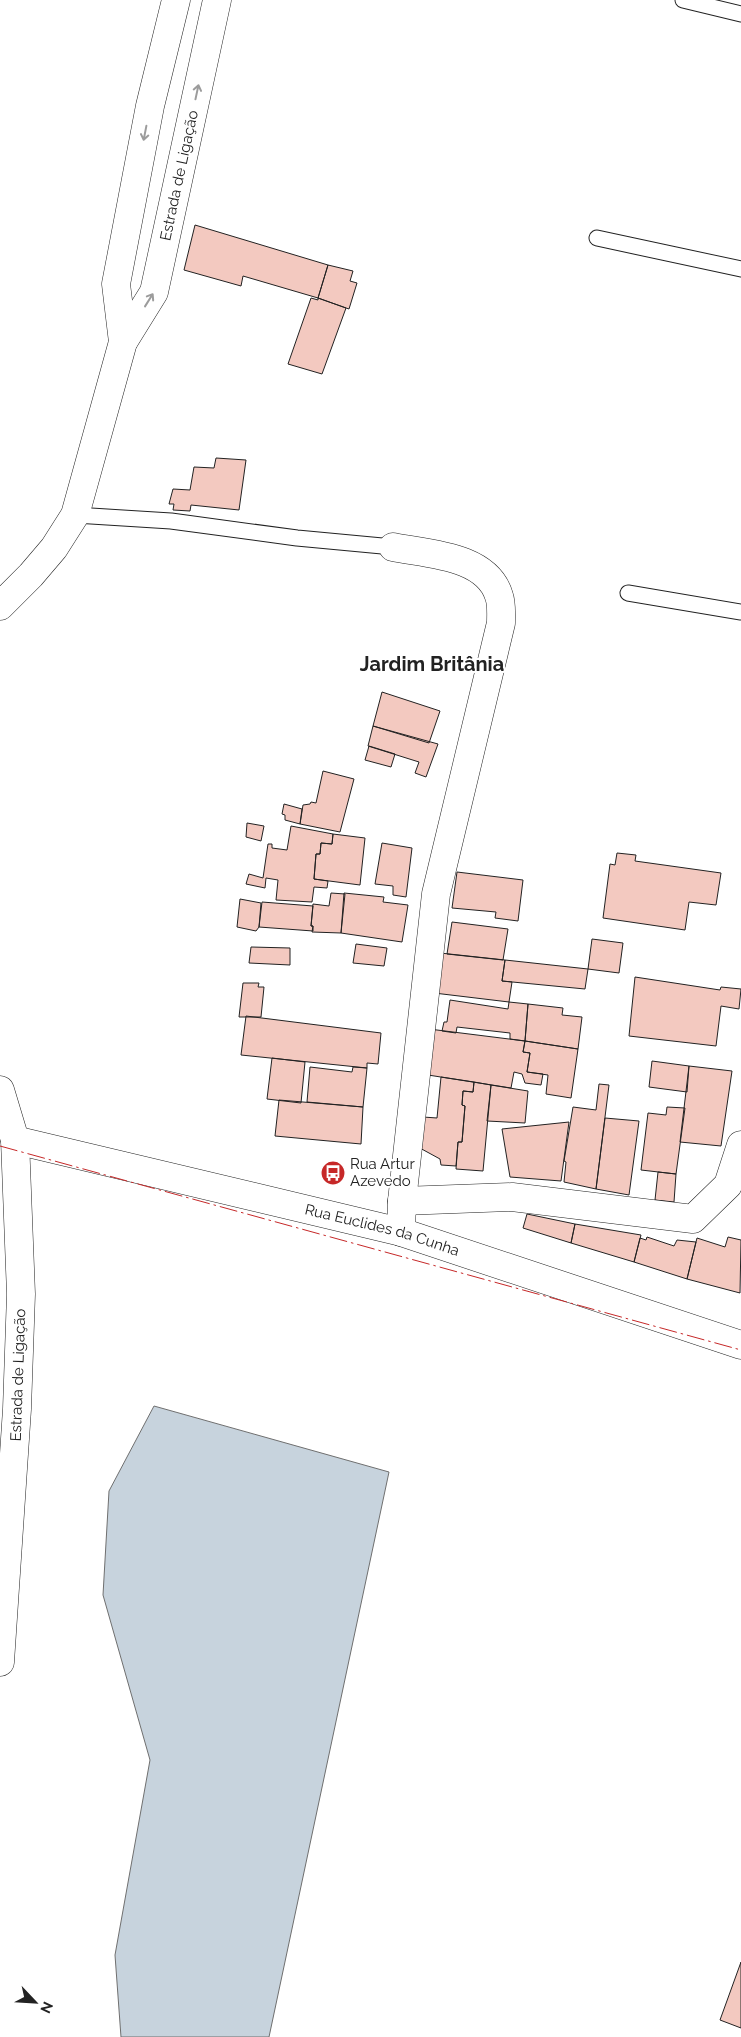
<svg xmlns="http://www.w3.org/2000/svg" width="741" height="2037" font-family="Raleway,sans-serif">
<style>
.water{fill:#c7d3dd;stroke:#6f6f6f}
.building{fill:#f3c9c0;stroke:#222}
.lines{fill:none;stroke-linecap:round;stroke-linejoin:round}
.lane-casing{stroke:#222;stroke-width:17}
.street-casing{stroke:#222;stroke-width:29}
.secondary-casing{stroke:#222;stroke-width:29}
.lane{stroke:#fff;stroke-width:15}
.street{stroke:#fff;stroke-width:28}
.secondary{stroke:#fff;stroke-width:28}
.power{stroke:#c62828;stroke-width:1;stroke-dasharray:18 4 2.5 4;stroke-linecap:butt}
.oneway{stroke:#9c9c9c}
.labels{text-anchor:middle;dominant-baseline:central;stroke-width:4;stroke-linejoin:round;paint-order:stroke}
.street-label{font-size:15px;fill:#222;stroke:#fff}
.poi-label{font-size:15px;fill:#222;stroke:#fff;text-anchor:start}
.district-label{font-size:20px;font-weight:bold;fill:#222;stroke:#fff}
</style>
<rect width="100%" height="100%" fill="#fff"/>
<path class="water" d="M154,1406L389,1472L269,2037H121L115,1955L150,1760L103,1595L109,1491Z"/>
<path class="building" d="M195,225L328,265L318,298L243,276L241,286L184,270Z
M328,265L353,271L350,281L357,283L349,309L318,298Z
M311,298L318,300V298L346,308L322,374L288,364Z
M216,458L246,460L239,510L191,505L190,511L173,510L174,504H169L173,489L190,490L194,467L214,468Z
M382,692L440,711L429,743L373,726Z
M373,726L438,744L426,777L415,773L419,762L368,746Z
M369,746L395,754L391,767L365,760Z
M323,771L354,779L340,832L300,824L303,805L310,804L311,802L316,803Z
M284,804L302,809L300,824L285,820V815L282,814Z
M247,823L264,826L261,841L246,837Z
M291,826L333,834L332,844L321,843L320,854H316L314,879L328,881L327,888L314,887L312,902L276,900L278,880L266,878L265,888L246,884L249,874L263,878L268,844H272V848L287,850Z
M333,834L365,838L360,885L314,879L316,854H320L321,843L332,844Z
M382,843L412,848L406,897L393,895V886L375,884Z
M617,853L636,855L635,861L721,873L716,905L689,902L685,930L603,918L610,864L615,865Z
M457,872L523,880L518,921L495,918L496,912L452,908Z
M331,893L345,894L341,933L312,932L313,926H311L313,904L329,906Z
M344,893L384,897L383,902L408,905L402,942L341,933Z
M240,899L261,903L259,927L256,931L237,927Z
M262,902L313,906L311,926H313V931L259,927Z
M452,922L508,929L503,960L447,954Z
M592,939L623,943L619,973L588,969Z
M356,944L387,948L384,966L353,963Z
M251,947L290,948V965L249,963Z
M440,953L505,960L502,981L512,982L509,1002L434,993Z
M505,960L588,969L585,989L502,981Z
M635,977L720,990L721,987L741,989L739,1009L721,1006L716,1046L629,1036Z
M243,983H259L258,987H264L261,1017H239Z
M450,1000L508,1009L509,1002L528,1004L525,1041L510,1039V1033L457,1027L456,1033L442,1031L444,1022H447Z
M528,1004L563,1008L562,1015L582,1017L578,1049L525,1041Z
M246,1016L381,1033L378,1064L367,1063V1068L241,1055Z
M429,1029L525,1041L523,1052L530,1053L527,1072L543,1074L541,1085L525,1083L522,1074L514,1072L511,1088L428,1075Z
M525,1041L578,1049L571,1098L546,1094L548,1075L527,1072L530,1053L523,1052Z
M272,1058L305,1062L301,1103L267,1099Z
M652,1061L689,1066L687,1092L649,1087Z
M689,1066L732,1071L721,1146L680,1142Z
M310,1067L352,1072L353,1067L367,1068L363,1107L307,1102Z
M441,1077L474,1082L473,1092L463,1091L462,1105L465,1106L462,1142H458L456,1166L441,1165L440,1159L418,1147L423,1117L437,1118Z
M474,1082L491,1085L483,1171L456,1169L458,1142H462L465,1106L462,1105L463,1091L473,1092Z
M599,1084L609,1085L596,1189L564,1182L566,1162L564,1161L573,1107L596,1110Z
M491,1085L528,1091L525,1123L487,1121Z
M279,1100L363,1107L361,1144L275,1136Z
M667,1107L685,1108L676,1174L641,1170L648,1113L666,1115Z
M605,1118L639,1121L629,1195L596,1189Z
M569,1122L561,1181L510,1177L502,1129Z
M658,1172L676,1174L674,1202L655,1200Z
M527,1214L575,1224L571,1243L523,1228Z
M575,1224L641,1235L634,1262L571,1243Z
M647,1237L674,1246L677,1240L696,1242L687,1279L634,1262L640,1238L646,1240Z
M728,1237L741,1240L740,1293L687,1279L697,1238L725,1247Z
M741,1962V2028L720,2020Z"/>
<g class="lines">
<defs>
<path id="lane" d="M683,0L741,14
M597,238L741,269
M75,515L171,521L297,538L393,547
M628,593L741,612"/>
<g id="street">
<path d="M393,547C427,554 487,555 499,596C502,604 501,615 501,623L436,894L402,1201L401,1232"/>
<path id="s1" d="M15,1140L401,1232L741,1345"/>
<path d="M402,1201L512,1197L693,1219L728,1185L741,1145"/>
</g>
<g id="secondary">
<path d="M123,342L116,284L150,106L176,0"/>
<path id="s2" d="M0,606L31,575L54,548L75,515L123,342L154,292L217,0"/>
<path d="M0,1090L15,1140L21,1294L17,1409L0,1662"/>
</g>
</defs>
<use href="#lane" class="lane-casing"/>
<use href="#street" class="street-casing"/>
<use href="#secondary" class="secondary-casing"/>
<use href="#lane" class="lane"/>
<use href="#street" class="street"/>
<use href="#secondary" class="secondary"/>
<path class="power" d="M0,1146L741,1350"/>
</g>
<defs><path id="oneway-shaft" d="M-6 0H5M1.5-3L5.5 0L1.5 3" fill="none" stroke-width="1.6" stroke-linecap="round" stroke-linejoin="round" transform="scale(1.25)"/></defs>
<g class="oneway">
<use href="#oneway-shaft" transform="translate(197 92) rotate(-78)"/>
<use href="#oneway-shaft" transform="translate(145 133) rotate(101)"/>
<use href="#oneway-shaft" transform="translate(149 300) rotate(-58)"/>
</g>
<defs>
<symbol id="bus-disc" viewBox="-11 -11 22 22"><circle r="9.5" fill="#c62828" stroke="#fff"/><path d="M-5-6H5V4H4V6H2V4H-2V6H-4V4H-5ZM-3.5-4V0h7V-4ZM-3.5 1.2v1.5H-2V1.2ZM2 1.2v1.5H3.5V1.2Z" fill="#fff"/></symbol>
</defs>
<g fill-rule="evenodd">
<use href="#bus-disc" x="319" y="1159" width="28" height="28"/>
</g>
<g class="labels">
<g class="street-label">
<text stroke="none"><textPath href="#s2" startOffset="476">Estrada de Ligação</textPath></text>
<text stroke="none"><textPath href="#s1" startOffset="378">Rua Euclides da Cunha</textPath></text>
<text transform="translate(18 1375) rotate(-88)">Estrada de Ligação</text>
</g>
<g class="poi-label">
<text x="350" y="1164">Rua Artur<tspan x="350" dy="17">Azevedo</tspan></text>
</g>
<g class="district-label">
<text x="432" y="664">Jardim Britânia</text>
</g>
</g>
<g transform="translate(35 2002) rotate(115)" stroke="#ffffff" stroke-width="4" paint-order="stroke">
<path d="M0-4L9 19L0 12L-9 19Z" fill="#222222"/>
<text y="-8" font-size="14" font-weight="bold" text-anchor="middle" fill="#222222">N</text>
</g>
</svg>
